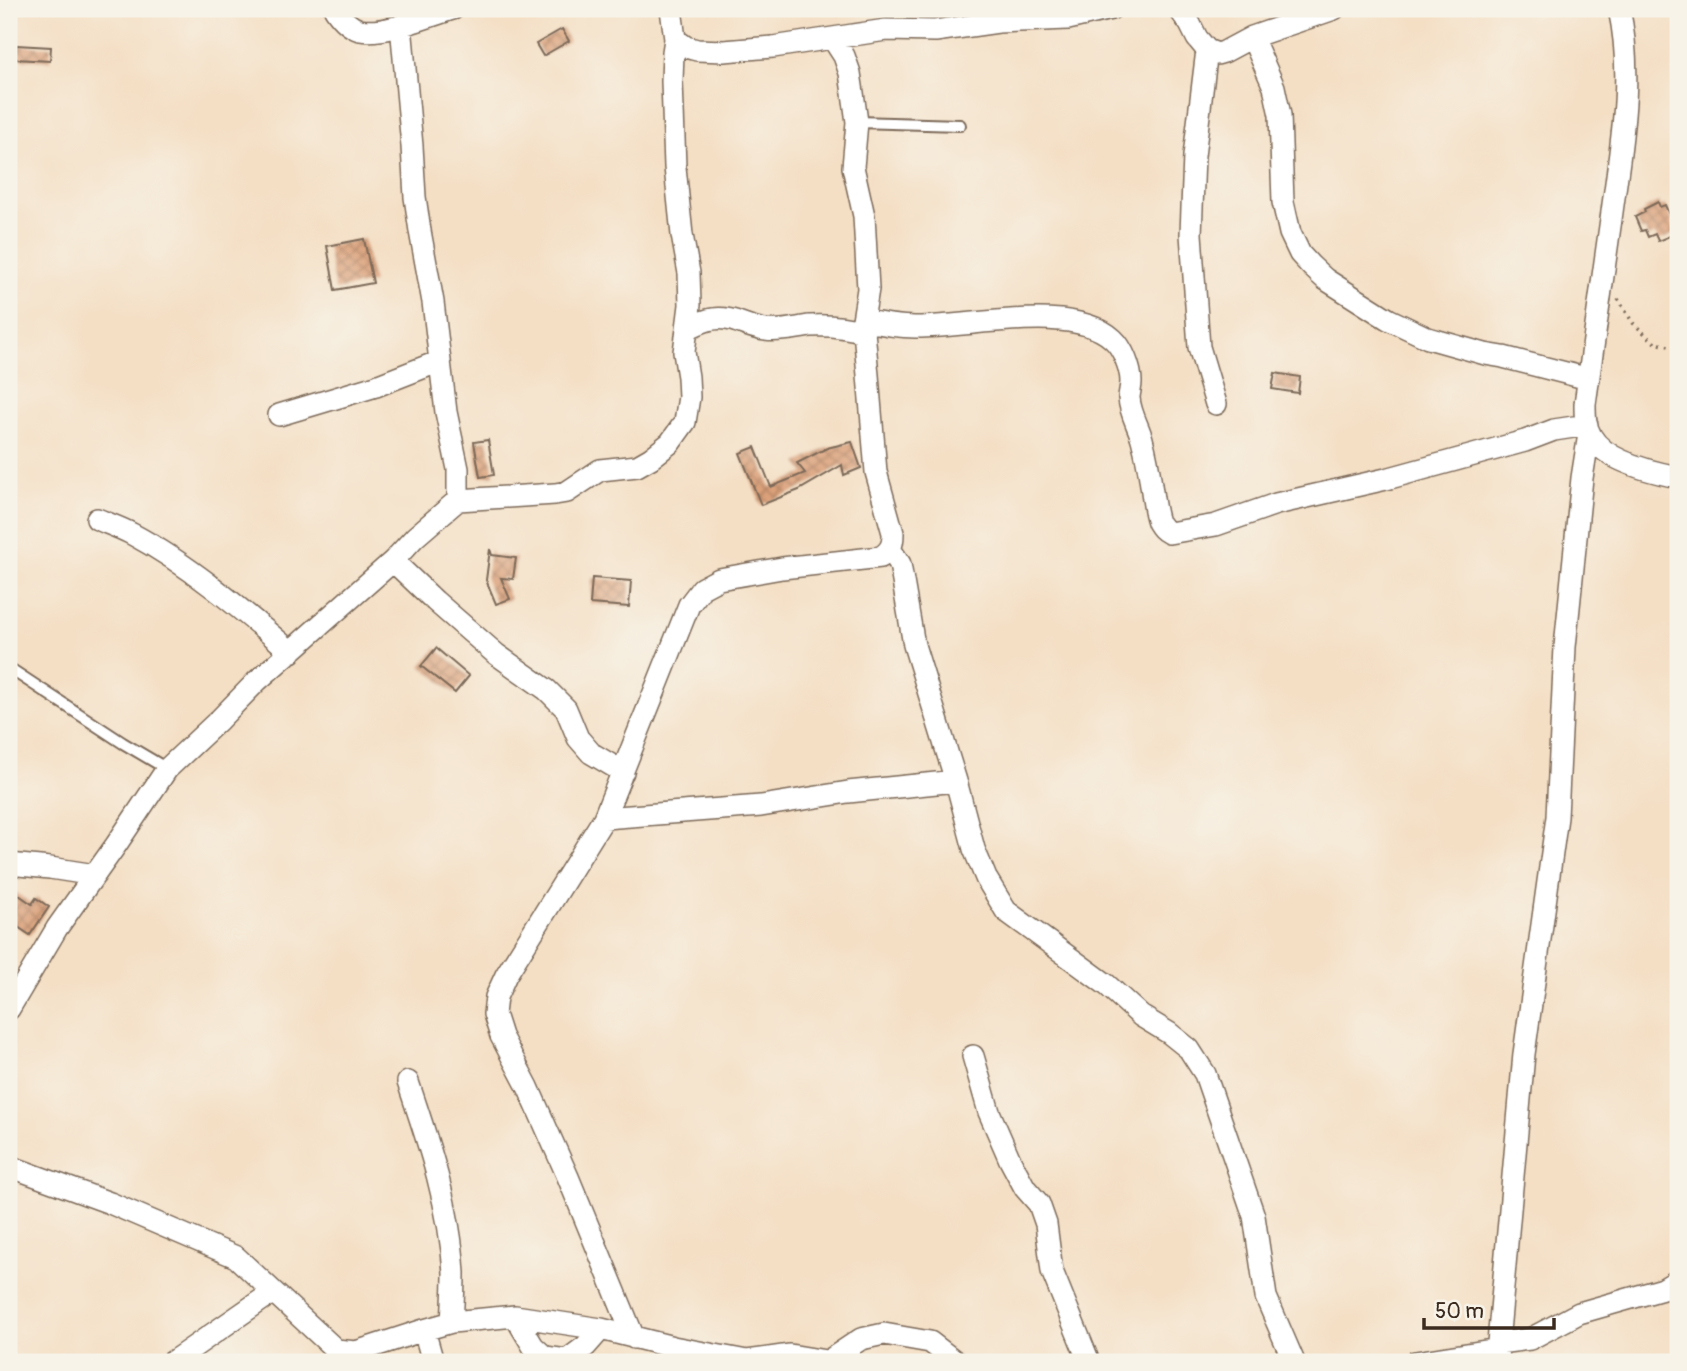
<svg xmlns="http://www.w3.org/2000/svg" width="1687" height="1371" font-family="Pangolin,sans-serif">
<style>
.building{fill:url(#building-cross-hatch)}
.lines{fill:none;stroke-linecap:round;stroke-linejoin:round}
.service-casing{stroke:#7c6958;stroke-width:14}
.minor-casing{stroke:#7c6958;stroke-width:24}
.path{stroke:#7c6958;stroke-width:3.5;stroke-dasharray:2 5;stroke-linecap:butt}
.service{stroke:#fff;stroke-width:10}
.minor{stroke:#fff;stroke-width:21}
</style>
<defs>
<pattern id="building-cross-hatch" width="8" height="8" patternUnits="userSpaceOnUse" patternTransform="scale(1.75)"><rect width="8" height="8" fill="#dba17a"/><path d="M0 0l8 8M0 8l8-8" fill="none" stroke="#b38363"/></pattern>
</defs>
<rect width="100%" height="100%" fill="#f7f3e8"/>
<filter id="ink" filterUnits="userSpaceOnUse"><feTurbulence type="fractalNoise" baseFrequency=".0143" numOctaves="2"/><feDisplacementMap in="SourceGraphic" scale="14" xChannelSelector="R" yChannelSelector="G"/><feConvolveMatrix kernelMatrix="1 2 1 2 8 2 1 2 1" color-interpolation-filters="sRGB"/></filter>
<filter id="wash" filterUnits="userSpaceOnUse"><feTurbulence type="fractalNoise" baseFrequency=".00686" numOctaves="4" result="noise"/><feDisplacementMap in="SourceGraphic" scale="28" xChannelSelector="R" yChannelSelector="G"/><feGaussianBlur stdDeviation="1.57" result="paint"/><feColorMatrix in="noise" values="0 0 0 0 0 0 0 0 0 0 0 0 0 0 0 0 0 1.4 0 .05"/><feComposite in="paint" operator="in"/></filter>
<g filter="url(#wash)">
<rect width="100%" height="100%" fill="#f4dfc5"/>
<g id="blocks">
<path class="building" d="M562,29L569,41L543,56L536,44Z
M16,45L51,47L50,61L15,59Z
M1658,202L1660,207L1665,205L1677,233L1658,241L1655,234L1648,237L1645,230L1641,231L1635,217L1645,212L1644,209Z
M364,239L373,283L335,290L327,246Z
M1275,373L1300,377L1298,393L1272,389Z
M488,440L494,475L480,477L474,442Z
M852,442L861,468L844,475L842,465L799,490L761,505L740,453L755,447L771,487L805,473L797,463L827,448Z
M490,549L492,555L516,558L513,579L501,578L510,599L496,604L486,580Z
M592,578L631,581L629,607L590,604Z
M436,648L469,676L455,693L421,666Z
M9,888L32,904L36,898L49,907L30,935L9,921Z"/>
</g>
</g>
<g filter="url(#ink)">
<use href="#blocks" fill-opacity="0" stroke="#7c6958" stroke-width="2"/>
<g class="lines">
<defs>
<path id="service" d="M857,122L960,125
M9,668L123,743L167,769"/>
<path id="minor" d="M335,9C341,18 349,27 360,30C385,35 428,16 453,9
M671,9L675,39L686,47L697,50L724,51L773,47L886,30L935,31L998,22L1068,19L1111,9
M1179,9L1190,24L1197,38L1207,50L1217,54L1224,52L1252,37L1334,9
M1619,9C1634,75 1621,145 1612,212C1603,276 1594,340 1585,404C1585,415 1585,426 1591,436C1605,461 1652,472 1678,477
M1252,37L1274,87L1280,115L1283,202L1290,233L1300,254L1311,266L1325,279L1388,319L1428,338L1485,354L1503,357L1589,379
M1207,50L1194,156L1191,234L1199,347L1216,404
M863,320C881,324 897,327 915,327C967,328 1073,302 1113,339C1123,348 1131,369 1131,382C1131,388 1129,393 1129,398C1130,413 1138,425 1142,439C1146,454 1149,470 1151,485C1153,497 1154,511 1158,522C1161,527 1163,530 1169,533L1216,525L1276,504L1386,479L1525,441L1554,430L1587,425
M687,329C695,325 704,320 713,319C733,316 746,328 766,330C780,332 795,328 810,326C827,325 847,327 864,332
M279,415L376,386L440,361
M458,500L555,494L567,492L600,470L637,466L651,458L670,443L685,422L689,397L688,377L684,352L690,305L689,273L682,235L675,167L672,81L673,52L675,39
M97,519C109,524 121,528 132,534C190,565 241,609 291,652
M889,552H892L900,564L914,645L956,781L974,849L986,878L1006,911L1107,985L1141,1016L1169,1033L1189,1049L1205,1074L1254,1216L1266,1297L1294,1362
M393,561L435,601L496,654L547,690L566,709L578,738L591,753L623,772
M604,818L761,806L848,792L956,781
M9,864L50,868L95,875
M9,1009L57,928L116,845L167,769L219,720L257,681L393,561L415,537L458,500V469L446,412L433,302L420,231L415,197L412,146L401,25
M973,1056L989,1112L1010,1160L1025,1188L1039,1204L1046,1224L1052,1271L1089,1362
M408,1082C429,1144 450,1207 454,1273C454,1289 453,1306 452,1322
M9,1166L110,1203L236,1257L336,1350L356,1352L424,1330L452,1322L515,1316L601,1329L673,1347L747,1361L790,1355L832,1362
M515,1316L533,1346L545,1357L567,1360L586,1346L601,1329
M424,1330L433,1362
M634,1338L568,1177L528,1087L501,1036L494,1014L496,997L506,975L604,818L689,605L702,588L719,579L782,568L881,557C891,550 893,545 893,533L876,472L868,375L863,320L868,289L864,216L853,167L857,122L853,93L850,73L844,56L833,39
M1498,1343L1530,1339L1579,1313L1663,1289L1678,1280
M828,1361L861,1339L884,1334L930,1342L956,1362
M172,1362L273,1292
M1415,1362L1498,1349
M1497,1362L1498,1343L1524,1054L1557,817L1565,647L1582,478L1589,434"/>
</defs>
<use href="#service" class="service-casing"/>
<use href="#minor" class="minor-casing"/>
<path class="path" d="M1618,299L1633,323L1655,343L1678,348"/>
<use href="#service" class="service"/>
<use href="#minor" class="minor"/>
</g>
</g>
<rect width="1687" height="1371" fill="none" stroke="#f7f3e8" stroke-width="35"/>
<path d="M1424 1318v10h130v-10" fill="none" stroke="#3b2a1e" stroke-width="3.5"/>
<text x="1435" y="1318" font-size="21" fill="#3b2a1e" stroke="#f7f3e8" stroke-width="5" paint-order="stroke">50 m</text>
</svg>
